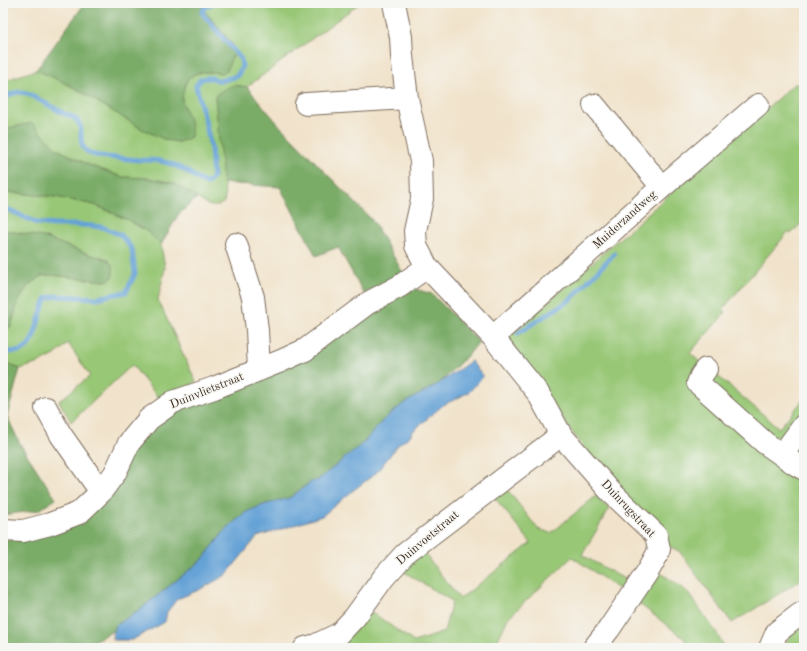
<svg xmlns="http://www.w3.org/2000/svg" width="807" height="651" font-family="'Old Standard TT',serif">
<style>
.green{fill:#98c776;stroke:#6a784a}
.forest{fill:#7aac67;stroke:#5a6b42}
.water{fill:#65a2d6;stroke:#50667a}
.lines{fill:none;stroke-linecap:round;stroke-linejoin:round}
.stream{stroke:#65a2d6;stroke-width:5}
.minor-casing{stroke:#7b6b5b;stroke-width:24}
.minor{stroke:#fff;stroke-width:22}
.labels{text-anchor:middle;dominant-baseline:central;stroke-width:3;stroke-linejoin:round;paint-order:stroke}
.street-label{font-size:12px;fill:#3b2a1e;stroke:#f6f6f2}
</style>
<rect width="100%" height="100%" fill="#f6f6f2"/>
<filter id="ink" filterUnits="userSpaceOnUse"><feTurbulence type="fractalNoise" baseFrequency=".025" numOctaves="2"/><feDisplacementMap in="SourceGraphic" scale="8" xChannelSelector="R" yChannelSelector="G"/><feConvolveMatrix kernelMatrix="1 2 1 2 8 2 1 2 1" color-interpolation-filters="sRGB"/></filter>
<filter id="wash" filterUnits="userSpaceOnUse"><feTurbulence type="fractalNoise" baseFrequency=".012" numOctaves="4" result="noise"/><feDisplacementMap in="SourceGraphic" scale="16" xChannelSelector="R" yChannelSelector="G"/><feGaussianBlur stdDeviation="0.9" result="paint"/><feColorMatrix in="noise" values="0 0 0 0 0 0 0 0 0 0 0 0 0 0 0 0 0 1.4 0 .05"/><feComposite in="paint" operator="in"/></filter>
<g filter="url(#wash)">
<rect width="100%" height="100%" fill="#f1e3cb"/>
<path class="green" d="M198,3H360L247,87L240,86L215,96L225,197L224,202C219,206 215,207 208,205L174,183L148,178L122,177L89,165L57,149L32,124L3,129V81L36,70L48,75L75,88L142,129L166,140L179,142L191,125C189,118 183,108 182,101C182,97 183,93 183,89C188,68 208,72 224,73L227,70L231,59L236,53L232,44Z
M794,84L804,85V220L791,234L788,232L723,309L726,312L690,353L702,364L688,380L716,409L804,476V578L732,623L679,551L664,544L609,482L505,340Z
M3,193H16L56,197L95,205L130,221L148,232L161,245L165,268L158,300L196,382L161,401L132,365L71,422L59,401L90,376L68,343L55,355L39,363L20,369L3,362V331L11,326L18,302L28,286L41,276L51,275L106,281L109,260L102,257L94,256L43,237L3,230Z
M713,372L779,428L804,399V414L788,435L782,439L774,441L706,380Z
M506,488L538,529L551,533L596,496L609,509L582,555L626,580L619,589L572,557L508,618L494,648H328L370,611L414,642L444,632L452,601L401,570L423,552L460,599L531,543L494,497Z
M656,570L674,582L684,589L692,598L716,632L725,648H680L686,640L637,602Z
M804,624V648H783L794,630Z"/>
<path class="forest" d="M85,3H198L232,44L236,53L231,59L227,70L224,73C208,72 188,68 184,89C183,94 181,99 183,104C187,116 193,123 191,137L185,140L179,142L166,140L142,129L75,88L48,75L36,70Z
M234,85L247,87L280,126L373,221L403,273L364,294L338,247L316,256L280,187L223,183L215,96L221,91Z
M32,123L57,149L89,165L122,177L148,178L174,183L197,198L178,215L161,245L148,232L130,221L95,205L56,197L16,193H3V129Z
M3,230L43,237L94,256C107,258 117,262 112,278L106,281L51,275L41,276L28,286L18,302L11,326L3,331Z
M415,289L432,294L479,342L468,355L441,382L403,404L384,419L363,443L318,480L311,482L289,498L263,505L246,512L226,529L203,559L143,607L115,626L113,631L80,648H3V540L40,536L147,434L169,414Z
M3,362L20,369L7,416L20,444L56,499L39,510L3,515Z"/>
<path class="water" d="M471,361L483,376L469,392L456,399L443,405L413,431L410,436L398,445L376,473L355,489L322,516L257,537L226,575L199,590L177,599L167,612L165,622L132,640H113V631L115,626L143,607L203,559L226,529L246,512L263,505L289,498L311,482L318,480L363,443L384,419L403,404L441,382Z"/>
<g class="lines">
<path class="stream" d="M3,102L9,95L18,92L27,93L65,114C93,122 72,141 88,152C93,156 101,156 108,157C118,158 129,159 139,160C146,160 153,160 160,161C172,163 184,169 194,176C198,179 201,182 207,183L213,178L211,148L205,120L196,86L200,80L206,78H212L220,81L237,76L242,67L241,59L202,13L205,7L213,3
M3,207L37,223L54,225H82L102,227L121,235L132,249L135,274L126,292L97,298L56,296L47,298C38,312 38,340 24,349C19,353 10,352 3,351
M518,333L570,300L614,254"/>
</g>
</g>
<g filter="url(#ink)">
<g class="lines">
<defs>
<path id="minor" d="M394,3L401,37L402,56L407,98L421,161L422,199L415,231L416,246L427,267L493,337L538,393L561,435L610,491L656,535L659,549L657,555L648,571L609,629L594,648
M306,104L407,98
M594,105L662,187
M236,244L253,297L257,330L259,370
M493,337L662,187L758,105
M706,369L701,376L698,383L765,443L795,464L804,469
M46,408L61,435L101,492
M782,455L804,425
M3,530L23,531L50,524L79,513L101,492L115,473L129,443L149,419L173,402L214,388L281,361L305,350L368,303L400,286L427,267
M305,648L316,645L339,634L355,617L384,577L405,554L561,435
M770,648L777,632L799,615L804,612"/>
</defs>
<use href="#minor" class="minor-casing"/>
<use href="#minor" class="minor"/>
</g>
</g>
<g class="labels">
<g class="street-label">
<text transform="translate(625 220) rotate(-42)">Muiderzandweg</text>
<text transform="translate(207 391) rotate(-22)">Duinvlietstraat</text>
<text transform="translate(628 509) rotate(47)">Duinrugstraat</text>
<text transform="translate(428 538) rotate(-40)">Duinvoetstraat</text>
</g>
</g>
<rect width="807" height="651" fill="none" stroke="#f6f6f2" stroke-width="16"/>
</svg>
